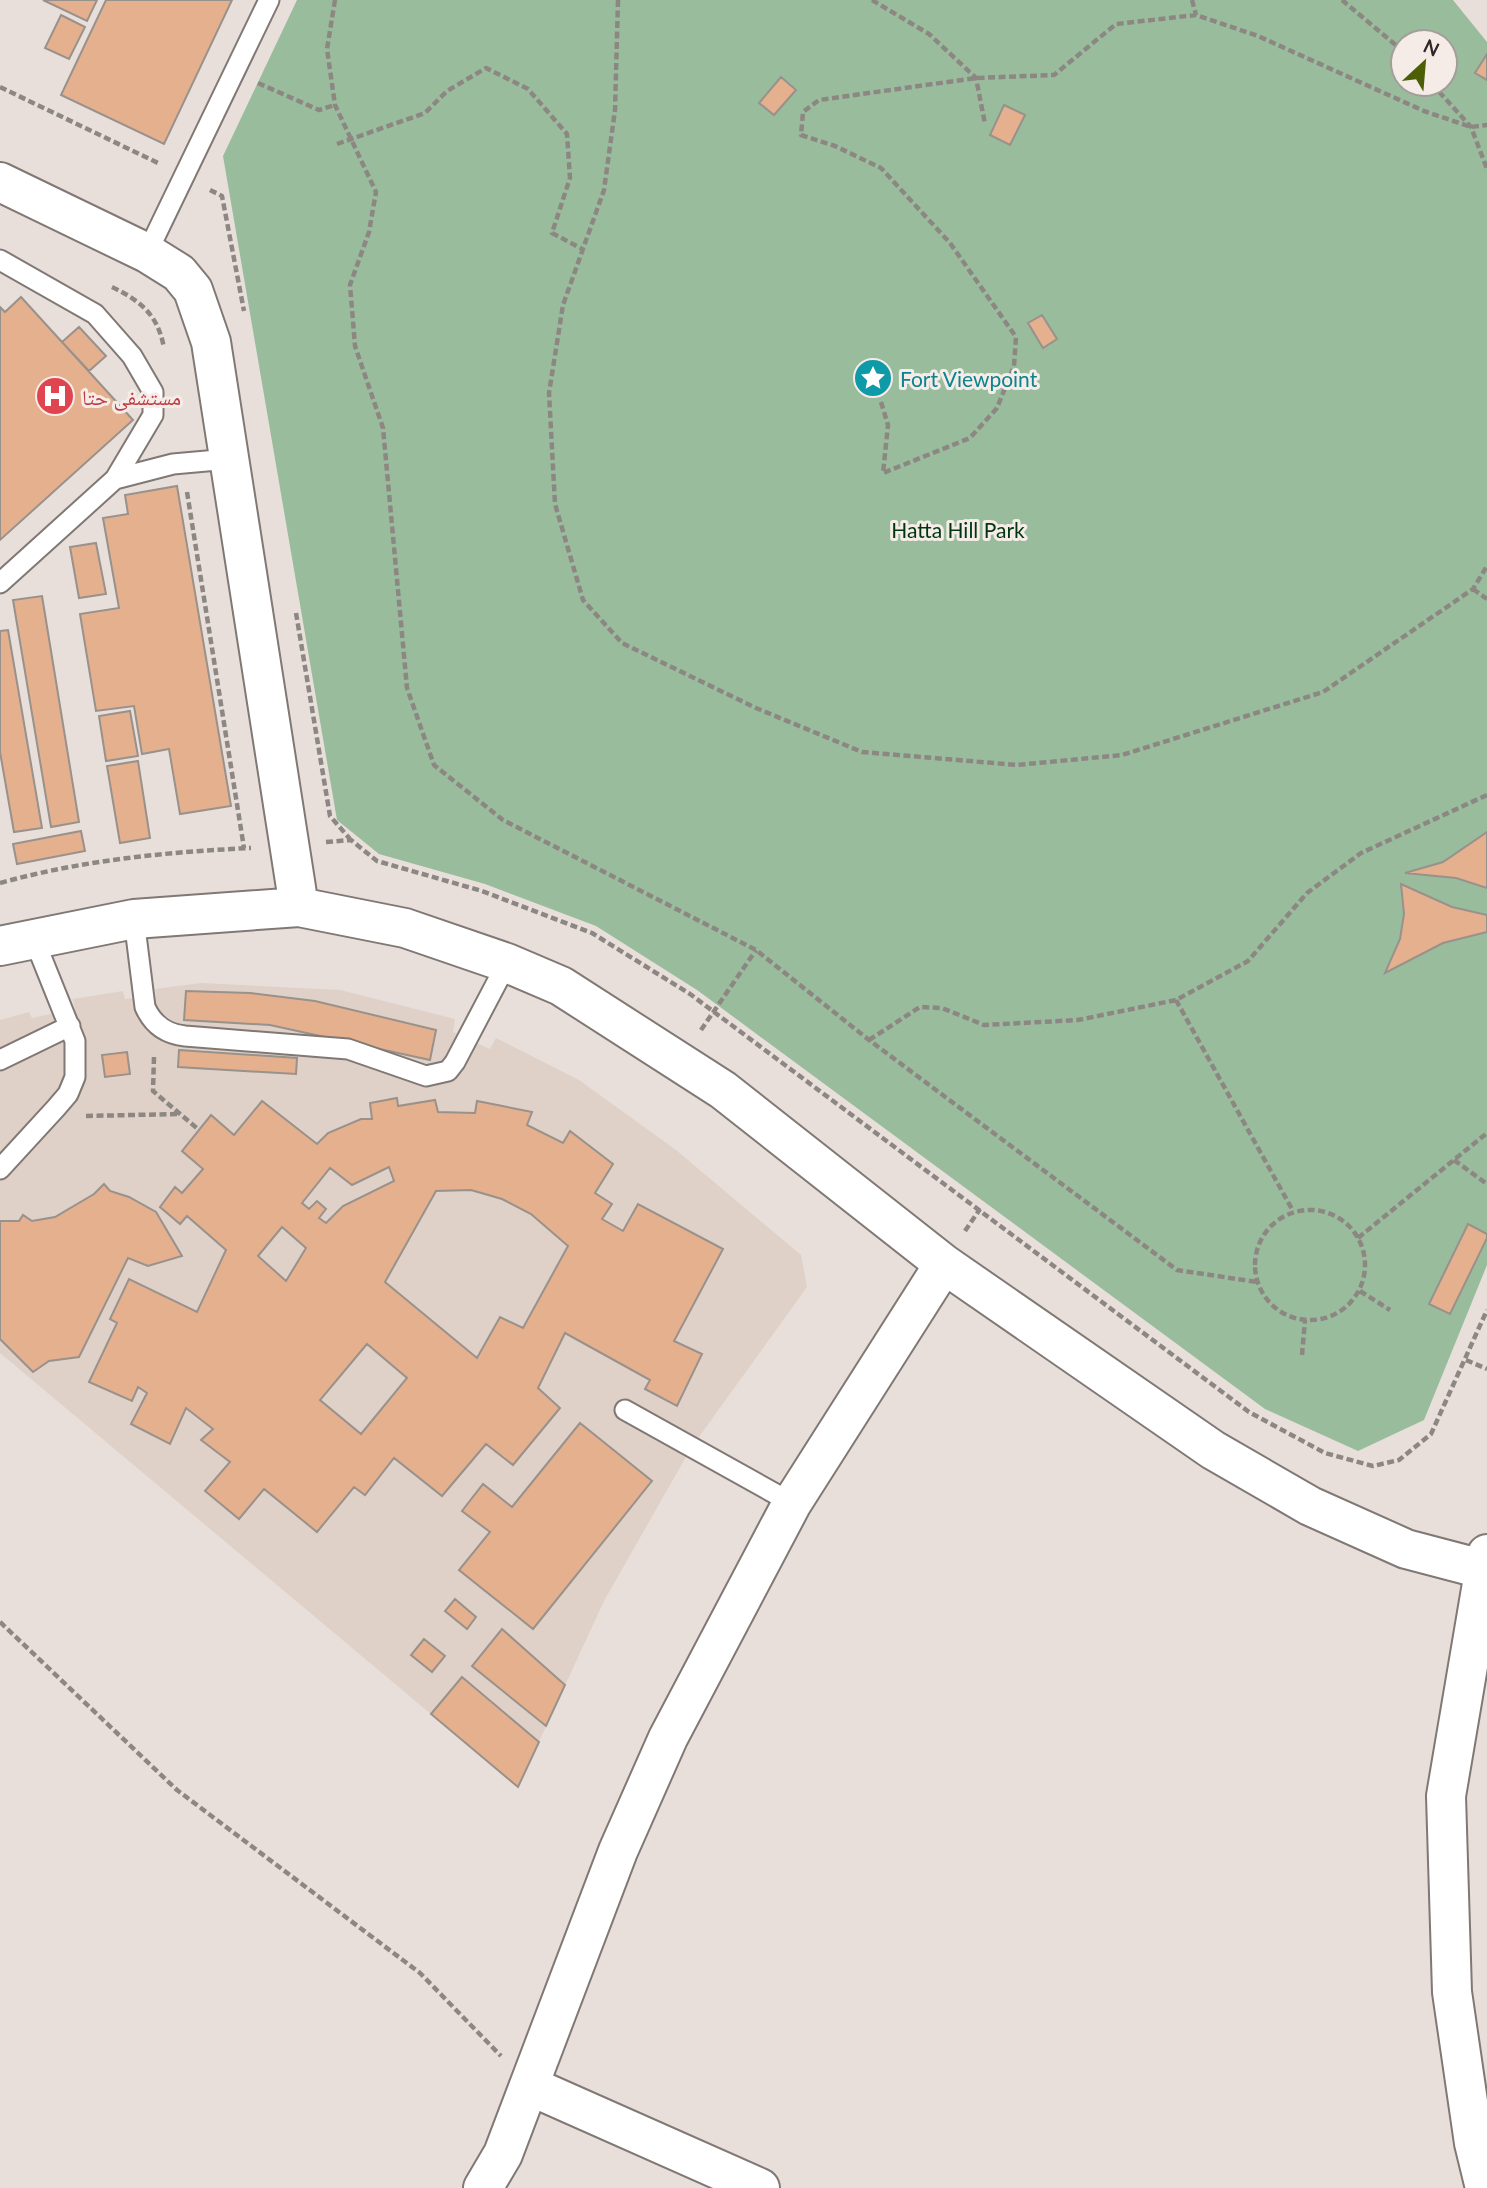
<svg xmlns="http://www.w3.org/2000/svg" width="1487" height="2188" font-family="Lato,'Noto Naskh Arabic',sans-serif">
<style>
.built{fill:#dfd1c7}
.green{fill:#99bd9c;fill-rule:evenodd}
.building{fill:#e5b08e;stroke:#99918c;stroke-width:2;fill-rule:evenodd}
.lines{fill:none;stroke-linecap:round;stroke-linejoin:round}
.lane-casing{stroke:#807874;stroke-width:23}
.street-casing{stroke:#807874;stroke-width:42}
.path{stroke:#8d8783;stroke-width:4.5;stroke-dasharray:7 3.5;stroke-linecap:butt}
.lane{stroke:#fff;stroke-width:19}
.street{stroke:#fff;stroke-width:38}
.labels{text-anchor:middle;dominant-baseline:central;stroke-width:6;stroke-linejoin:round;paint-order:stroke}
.culture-label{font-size:21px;fill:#0d838f;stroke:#f5ece7;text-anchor:start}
.health-label{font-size:21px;fill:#be3a42;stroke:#f5ece7;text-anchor:start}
.park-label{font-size:21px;fill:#00360f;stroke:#f5ece7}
</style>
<rect width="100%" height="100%" fill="#e8dfda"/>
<path class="built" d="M201,983L340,990L455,1019L453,1032L490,1049L496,1038L579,1080L676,1150L801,1255L807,1287L691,1448L604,1601L518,1787L0,1353V1020L29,1012L32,1018L75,1009L73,999L123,991L125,999L156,996L155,989Z"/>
<path class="green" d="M297,0H1453L1487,42V1265L1424,1420L1358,1451L1265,1409L697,990L596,926L485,884L379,854L337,820L223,156ZM1403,42H1445V84H1403Z"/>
<path class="building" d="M43,0H97L87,21Z
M106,0H232L164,144L61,95Z
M61,15L85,27L69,59L45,48Z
M1487,54V80L1475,73Z
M781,77L796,90L774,115L759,103Z
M1004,105L1025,115L1010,145L990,135Z
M21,297L133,420L0,540V307L5,312Z
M1042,315L1057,339L1043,348L1028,323Z
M79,327L106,356L89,371L62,342Z
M858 378a15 15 0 1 1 30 0a15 15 0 1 1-30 0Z
M177,486L231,806L180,814L169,749L142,754L134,706L96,711L80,614L119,608L103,518L128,514L125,495Z
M96,543L106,594L79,598L70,547Z
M42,596L79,822L51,827L13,600Z
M8,630L42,828L14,832L0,752V631Z
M130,711L138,756L106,761L99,716Z
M138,761L150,838L120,843L107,766Z
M81,831L85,851L17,864L13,844Z
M1487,832V888L1456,878L1405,873L1443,862Z
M1401,884L1452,907L1487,915V932L1443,943L1385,973L1400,939L1404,914Z
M186,991L250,993L315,1001L436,1030L430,1060L270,1025L184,1020Z
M179,1050L297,1058L296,1074L178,1067Z
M127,1052L130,1074L105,1077L102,1055Z
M397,1098L398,1106L435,1100L438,1112L475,1113L477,1101L532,1112L527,1125L563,1143L570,1131L613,1164L595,1193L612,1204L602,1219L623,1231L638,1204L723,1249L674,1341L702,1354L677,1406L645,1389L650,1380L565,1333L538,1388L560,1408L513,1465L486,1444L442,1496L394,1458L365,1495L354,1487L317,1532L264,1489L239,1519L205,1491L230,1462L201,1440L213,1429L186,1408L170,1444L131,1424L147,1393L138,1387L132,1401L89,1382L117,1323L110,1319L129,1279L197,1312L226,1250L187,1216L180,1224L160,1207L175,1187L182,1193L203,1169L182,1151L211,1115L234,1135L262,1101L317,1144L328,1133L361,1119H372L370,1103ZM389,1167L394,1181L343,1206L326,1223L319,1218L326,1209L317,1201L309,1209L302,1203L330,1168L352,1185ZM471,1190L502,1199L531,1214L568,1246L523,1328L500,1317L477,1358L385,1282L436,1191ZM282,1227L306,1248L286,1281L258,1256ZM367,1344L407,1378L361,1434L320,1400Z
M104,1184L110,1191L129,1197L156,1212L182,1256L148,1266L128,1258L79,1357L49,1361L33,1372L0,1339V1221H19L23,1215L32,1221L55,1217L94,1194Z
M1468,1224L1487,1234V1238L1450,1314L1429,1304Z
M580,1423L652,1481L533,1629L459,1570L490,1532L462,1511L483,1484L512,1507Z
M455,1599L476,1617L467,1629L445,1611Z
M502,1629L565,1685L546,1726L472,1666Z
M424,1639L445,1656L432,1672L411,1655Z
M462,1677L539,1742L518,1787L431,1714Z"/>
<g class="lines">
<defs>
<path id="lane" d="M147,253L269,0
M0,260L95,314L132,356L153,392V415L115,479L0,583
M115,479L173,464L229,459
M134,919L145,1007C153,1025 166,1034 185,1036L348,1049L426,1076L448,1071L455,1062L507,963
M0,1060L70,1026
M0,1169L56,1108L68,1094L75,1077V1041L34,939
M625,1410L792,1503"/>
<path id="street" d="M0,182L147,253L179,273L193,290L211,342L299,907
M0,946L134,919L299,907L405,928L507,963L561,986L723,1090L944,1264L1213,1450L1310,1506L1406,1549L1482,1569
M530,2086L760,2188
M483,2188L503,2154L618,1851L668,1738L792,1503L944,1264
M1485,2188L1474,2143L1452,1992L1446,1796L1487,1554"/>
</defs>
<use href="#lane" class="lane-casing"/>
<use href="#street" class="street-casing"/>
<path class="path" d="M335,0L327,49L335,105L376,192L369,232L350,285L355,346L383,428L407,688L434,765L503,820L756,950L869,1040L1177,1270L1257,1282
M618,0L615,110L604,190L563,305L549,393L555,504L583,600L622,643L756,708L862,752L1017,765L1122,755L1323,692L1473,589L1487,566
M872,0L929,34L976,78L985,124
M1192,0L1196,15
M1342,0L1403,51
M258,83L319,110L335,105
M1432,84L1471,127L1487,169
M0,87L158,163
M337,144L425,113L447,91L486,68L528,89L567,134L570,178L552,233L584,250
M210,190L222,196L244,311
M112,287C141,301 158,315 164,348
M881,402L888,425L883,473L970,438L997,408L1014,366L1016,337L950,243L881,168L835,146L801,135L803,112L819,100L976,78L1054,75L1116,24L1196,15L1258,36L1424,111L1471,127L1487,125
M187,492L244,848
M1473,589L1487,599
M296,613L330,816L350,839
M326,842L351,840L377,861L482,891L592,933L690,994L1249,1412L1325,1453L1373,1466L1399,1460L1431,1434L1487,1310
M0,883C83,860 166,852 251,848
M1176,1000L1293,1211
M701,1030L756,950
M869,1040L920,1007L942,1008L984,1025L1078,1020L1176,1000L1248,961L1307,893L1361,853L1487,795
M154,1057L153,1091L199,1130
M86,1116L179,1114
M1454,1160L1487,1184
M1255 1265a55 55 0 1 1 110 0a55 55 0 1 1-110 0Z
M965,1231L980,1209
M1358,1238L1487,1133
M1360,1291L1390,1310
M1302,1355L1305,1320
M1466,1360L1487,1369
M0,1622L177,1790L420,1973L501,2056"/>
<use href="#lane" class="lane"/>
<use href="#street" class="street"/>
</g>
<defs>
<symbol id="sight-disc" viewBox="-11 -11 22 22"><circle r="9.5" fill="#0f9aa8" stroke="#f5ece7"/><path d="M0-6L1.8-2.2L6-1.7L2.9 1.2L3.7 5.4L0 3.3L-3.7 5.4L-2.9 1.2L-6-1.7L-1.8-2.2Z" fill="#fff"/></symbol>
<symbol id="hospital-disc" viewBox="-11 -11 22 22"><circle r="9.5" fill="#e0444e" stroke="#f5ece7"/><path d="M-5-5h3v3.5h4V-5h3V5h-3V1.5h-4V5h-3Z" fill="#fff"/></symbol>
</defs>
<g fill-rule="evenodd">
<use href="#sight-disc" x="851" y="356" width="44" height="44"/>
<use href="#hospital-disc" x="33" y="374" width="44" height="44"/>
</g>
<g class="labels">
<g class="culture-label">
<text x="900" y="378">Fort Viewpoint</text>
</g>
<g class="health-label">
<text x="82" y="396">مستشفى حتا</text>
</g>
<g class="park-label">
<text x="958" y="529">Hatta Hill Park</text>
</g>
</g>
<g transform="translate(1424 63) rotate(26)"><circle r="33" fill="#f5ece7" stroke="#a49e9a" stroke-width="2"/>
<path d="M0-5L12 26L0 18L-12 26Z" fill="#4c5f06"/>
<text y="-10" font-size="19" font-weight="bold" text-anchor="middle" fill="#2b2826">N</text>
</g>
</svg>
